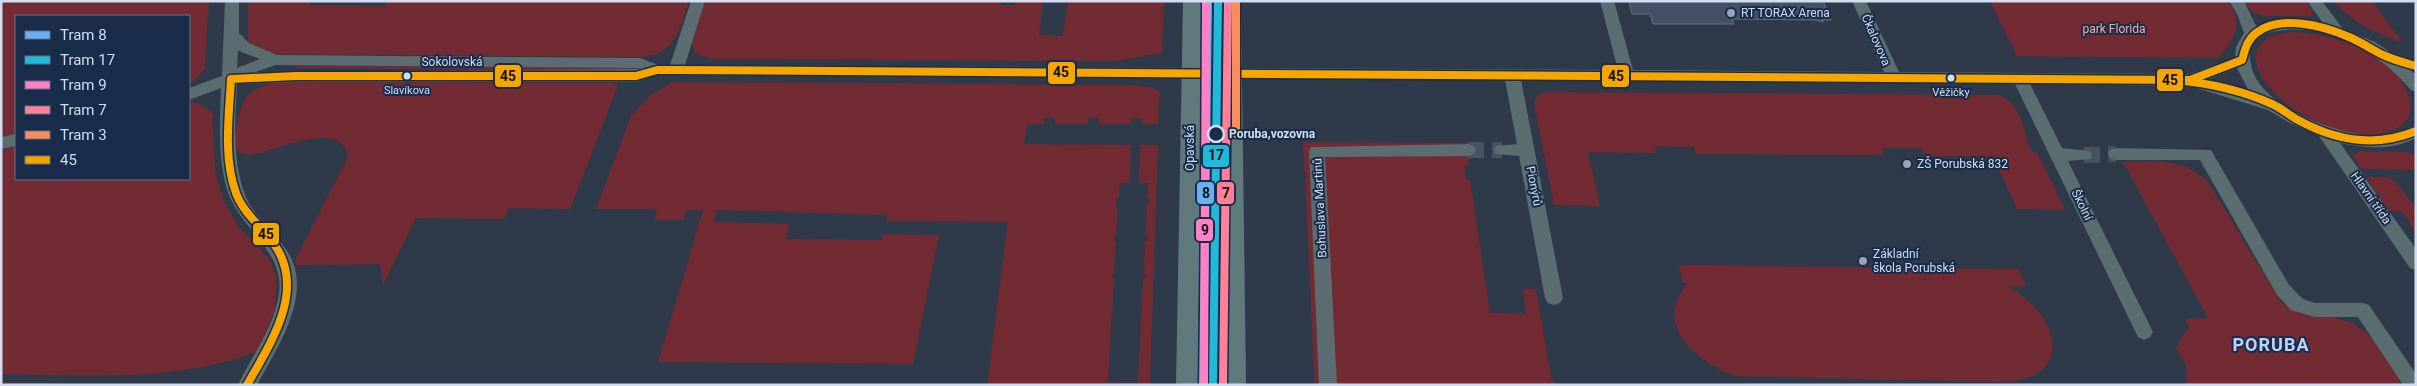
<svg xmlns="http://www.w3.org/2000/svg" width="2417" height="386" font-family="Roboto,sans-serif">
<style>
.green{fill:#722b33}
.building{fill:#445065;stroke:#636d7c}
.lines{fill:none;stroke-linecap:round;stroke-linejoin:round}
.minor-tunnel{stroke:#475263;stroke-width:16;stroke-dasharray:16 8;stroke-linecap:butt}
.minor{fill:#5c6d71;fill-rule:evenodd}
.major{fill:#5f797c;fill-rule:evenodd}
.bus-1-casing{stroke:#192c4a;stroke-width:11}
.bus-1{stroke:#f7a600;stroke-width:8}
.tram-1-casing{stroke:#192c4a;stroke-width:11}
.tram-2-casing{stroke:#192c4a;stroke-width:11}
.tram-3-casing{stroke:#192c4a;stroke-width:11}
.tram-4-casing{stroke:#192c4a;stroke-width:11}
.tram-5-casing{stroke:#192c4a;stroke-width:11}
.tram-1{stroke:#66b1f2;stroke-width:8}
.tram-2{stroke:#20b9da;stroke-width:8}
.tram-3{stroke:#ff80c5;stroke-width:8}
.tram-4{stroke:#ff8098;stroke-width:8}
.tram-5{stroke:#fa8e5a;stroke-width:8}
.poi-dot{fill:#99a4b7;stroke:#192c4a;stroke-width:2}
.bus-dot{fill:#d2def2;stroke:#192c4a;stroke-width:2}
.stop-dot{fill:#192c4a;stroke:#d2def2;stroke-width:2.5}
.labels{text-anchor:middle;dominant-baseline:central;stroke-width:4;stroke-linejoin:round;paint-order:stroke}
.bus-label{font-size:11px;fill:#d2def2;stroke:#192c4a}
.poi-label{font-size:12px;fill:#d2def2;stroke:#192c4a;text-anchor:start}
.park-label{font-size:12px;fill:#faacab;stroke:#192c4a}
.street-label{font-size:12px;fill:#d2def2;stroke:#192c4a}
.stop-label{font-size:12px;font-weight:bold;fill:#d2def2;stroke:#192c4a;text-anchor:start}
.district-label{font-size:18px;font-weight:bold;letter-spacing:1px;fill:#bbd4fb;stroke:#192c4a}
.line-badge{stroke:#192c4a;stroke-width:2}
.pale-badge-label{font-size:14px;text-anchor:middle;font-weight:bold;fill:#111}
</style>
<rect width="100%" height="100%" fill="#2e394a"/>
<path class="green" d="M1,1H209L205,69L189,85V16H16V134L1,138Z
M248,1H309V5L385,6L388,1H689C679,31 676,55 640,57L271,54L251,44L248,38Z
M705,1H1001V5H1014L1015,1H1043L1039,35L1063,36L1068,1H1164L1162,53L1116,61L710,59L695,53L692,44Z
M1990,1H2228C2244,24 2235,38 2219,58L2017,56Z
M2244,1H2306L2313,12L2311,16H2262L2252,12Z
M2334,1H2372L2403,43C2377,33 2352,24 2334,1Z
M2294,32C2336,34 2392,53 2409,95C2412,105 2412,116 2404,123C2366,158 2256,106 2255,54C2262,37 2276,33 2294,32Z
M296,66L601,67L640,68L637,71L292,68Z
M275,82L614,83L618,86L570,209L509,208L504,219L416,218L383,285L380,264L296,265L295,260L348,157C342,117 274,152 250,155C246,154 239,153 236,149C232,142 240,106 245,99C252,89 264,85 275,82Z
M673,82L1133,85L1154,88L1160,92L1158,124H1142V118L1132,119L1131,124H1099V118H1088V124H1055V118H1045L1044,124H1027L1024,144L1131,145L1130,183H1120L1119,197H1116V205H1118L1116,235H1114V241H1116L1114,274H1112L1114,280L1108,382L1138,383L1143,280L1146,275L1144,274L1145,241H1148V235H1145L1147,204H1149L1150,198H1147L1148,183H1139L1140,145H1158L1150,385H987L1008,222L887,221V215L717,210L713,222L789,224L786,239L882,240L883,234L939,235L913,364L658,362L703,210H687L683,220H654L657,209H596L631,116L651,95Z
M1545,92L1997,95C2020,101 2023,126 2029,146L2032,152H2037L2065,210L2017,209L1993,156H1925L1921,148H1882L1884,155L1696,154L1694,147L1655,146L1656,153L1588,152L1600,206L1554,205L1534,103L1538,95Z
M189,102C200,104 207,106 214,115L212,120L216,176L224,202L239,227L270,260L277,278L275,309L258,351C177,383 86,375 1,374V150L16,146V179H189Z
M1303,142L1467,143L1470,160H1468V166H1464L1466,179L1470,180L1490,313L1526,314L1523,289H1536L1551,377L1557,385H1315L1305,179L1307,178V174H1305Z
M2361,151C2376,153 2404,149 2416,155V170L2362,169L2352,155Z
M2120,162C2153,162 2183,157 2208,182L2280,301L2302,314L2330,316L2352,323L2366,332L2377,344L2402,385H2187L2186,364L2176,349L2182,336L2189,328L2185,319L2208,318L2124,164Z
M2366,177H2389L2397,183L2416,208V232L2402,211H2389Z
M1679,265L2018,269L2026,286H2007C2054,310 2080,374 2008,382L1735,376C1697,363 1651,323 1688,283H1683Z
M1,382L103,385H1Z"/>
<path class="building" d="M1629,1H1823L1831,20H1823V22L1815,20L1732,19L1734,24H1653L1650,14H1632Z"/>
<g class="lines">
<path class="minor-tunnel" d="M1468,150H1502
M2084,155L2116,154"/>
<path class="minor" d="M225,1H239V33L249,43L277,55L640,58L658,65H670L691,1H705L685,65L1618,70L1600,1H1614L1633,70L1884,72L1852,1H1866L1899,72L2189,74L2235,57L2236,47L2244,33L2237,14L2229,1H2244L2256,26L2287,19L2323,23L2307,1H2322L2343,29L2375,42L2393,54L2416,75V92L2411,90C2379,52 2328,22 2277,31C2266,32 2254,37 2250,49C2249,53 2250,59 2251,64C2258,108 2341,136 2380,136C2394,136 2403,129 2416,125V138C2391,151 2367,148 2340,143L2416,249V270L2410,268L2319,136L2288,122L2268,110L2190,86L2030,84L2062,148L2090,151L2092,155L2090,159L2068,161L2153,332L2150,337L2144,340L2138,337L2015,84L1521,80L1563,298L1560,303L1554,305L1548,303L1545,298L1519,156L1496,154L1494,150L1496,146L1517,144L1505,80L657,75L636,82H296L237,84C235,120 232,164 246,197C255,218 275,232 287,251C315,293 277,348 257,385H238C252,355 274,328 279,294C285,252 243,231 229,195C217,162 220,122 221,88L189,100V88L222,76ZM238,50L239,51L260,59L237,68ZM276,65L639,68L640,69L255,72ZM2237,68L2250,93L2207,80Z
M16,134V146L1,149V137Z
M1468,144L1474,146L1476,150L1474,154L1468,156L1325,157L1337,385H1319L1309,151L1311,147Z
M2116,148L2211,150L2289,285L2303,299L2315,303H2363L2369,305L2416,374V385H2403L2358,317H2315L2291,310L2277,295L2200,160H2116L2110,158L2108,154L2110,150Z"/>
<path class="major" d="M1183,1H1201L1198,385H1176Z
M1223,1H1241L1246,385H1224Z"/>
<defs>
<path id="bus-1" d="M231,79L296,76H636L657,70H676L2190,80L2242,60C2245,50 2247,40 2256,33C2280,14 2324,26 2349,37C2361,42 2371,49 2383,55C2394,60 2405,63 2416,66
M231,79C229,116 223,157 236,193C243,213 262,227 274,244C307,290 270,344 247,385
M2175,80C2208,83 2241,90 2272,104C2281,108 2289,115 2298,120C2336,141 2375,148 2416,131"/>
</defs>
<use href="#bus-1" class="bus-1-casing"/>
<use href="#bus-1" class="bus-1"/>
<defs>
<path id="tram-1" d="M1203,385L1208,1"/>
<path id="tram-2" d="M1213,385L1218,1"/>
<path id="tram-3" d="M1204,385L1206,1"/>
<path id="tram-4" d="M1223,385L1228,1"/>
<path id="tram-5" d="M1236,1V134"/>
</defs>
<use href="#tram-1" class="tram-1-casing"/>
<use href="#tram-2" class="tram-2-casing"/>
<use href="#tram-3" class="tram-3-casing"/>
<use href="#tram-4" class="tram-4-casing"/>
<use href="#tram-5" class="tram-5-casing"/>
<use href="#tram-1" class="tram-1"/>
<use href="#tram-2" class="tram-2"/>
<use href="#tram-3" class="tram-3"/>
<use href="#tram-4" class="tram-4"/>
<use href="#tram-5" class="tram-5"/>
</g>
<g class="poi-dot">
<circle cx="1731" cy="13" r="5"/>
<circle cx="1907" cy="164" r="5"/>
<circle cx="1863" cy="261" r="5"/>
</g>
<g class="bus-dot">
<circle cx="407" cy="76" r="4.5"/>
<circle cx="1951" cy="78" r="4.5"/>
</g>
<circle class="stop-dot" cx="1216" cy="134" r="8"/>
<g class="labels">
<g class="bus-label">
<text x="407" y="90">Slavíkova</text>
<text x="1951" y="92">Věžičky</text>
</g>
<g class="poi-label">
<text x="1741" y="13">RT TORAX Arena</text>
<text x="1917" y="164">ZŠ Porubská 832</text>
<text x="1873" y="254">Základní<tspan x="1873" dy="14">škola Porubská</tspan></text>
</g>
<g class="park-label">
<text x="2114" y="29">park Florida</text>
</g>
<g class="street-label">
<text transform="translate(1876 40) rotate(66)">Čkalovova</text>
<text x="452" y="62">Sokolovská</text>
<text transform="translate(1190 148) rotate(-90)">Opavská</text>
<text transform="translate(1534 186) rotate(79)">Pionýrů</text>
<text transform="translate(2371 198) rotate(55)">Hlavní třída</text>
<text transform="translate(2082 205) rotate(64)">Školní</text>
<text transform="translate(1320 208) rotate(-93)">Bohuslava Martinů</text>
</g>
<g class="stop-label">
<text x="1229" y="134">Poruba,vozovna</text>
</g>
<g class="district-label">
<text x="2271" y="344">PORUBA</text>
</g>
</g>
<g class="line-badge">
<rect x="1047" y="61" width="29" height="24" rx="5" fill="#f7a600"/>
<rect x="494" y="64" width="28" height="24" rx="5" fill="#f7a600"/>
<rect x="1601" y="64" width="29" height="24" rx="5" fill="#f7a600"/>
<rect x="2156" y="68" width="28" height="24" rx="5" fill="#f7a600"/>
<rect x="1202" y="144" width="28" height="24" rx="5" fill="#20b9da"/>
<rect x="1196" y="181" width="19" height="24" rx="5" fill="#66b1f2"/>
<rect x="1216" y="181" width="19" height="24" rx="5" fill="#ff8098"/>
<rect x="1195" y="218" width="19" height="24" rx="5" fill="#ff80c5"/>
<rect x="252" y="222" width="28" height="24" rx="5" fill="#f7a600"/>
</g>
<g class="pale-badge-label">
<text x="1061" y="77">45</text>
<text x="508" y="81">45</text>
<text x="1616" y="81">45</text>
<text x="2170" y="85">45</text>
<text x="1216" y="160">17</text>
<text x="1206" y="198">8</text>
<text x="1226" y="198">7</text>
<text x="1205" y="235">9</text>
<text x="266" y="239">45</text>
</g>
<rect width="2417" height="386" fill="none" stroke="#d2def2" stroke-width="5"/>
<rect x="15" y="15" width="175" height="165" fill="#192c4a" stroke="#63738d"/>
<rect x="25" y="31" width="25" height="8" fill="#66b1f2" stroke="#63738d"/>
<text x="60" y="40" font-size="15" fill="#d2def2">Tram 8</text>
<rect x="25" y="56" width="25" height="8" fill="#20b9da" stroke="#63738d"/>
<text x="60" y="65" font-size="15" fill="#d2def2">Tram 17</text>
<rect x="25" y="81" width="25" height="8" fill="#ff80c5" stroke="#63738d"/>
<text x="60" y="90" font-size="15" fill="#d2def2">Tram 9</text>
<rect x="25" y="106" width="25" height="8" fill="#ff8098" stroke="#63738d"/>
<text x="60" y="115" font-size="15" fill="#d2def2">Tram 7</text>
<rect x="25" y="131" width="25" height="8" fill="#fa8e5a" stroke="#63738d"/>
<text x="60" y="140" font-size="15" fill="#d2def2">Tram 3</text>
<rect x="25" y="156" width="25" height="8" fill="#f7a600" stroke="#63738d"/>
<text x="60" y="165" font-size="15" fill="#d2def2">45</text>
</svg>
